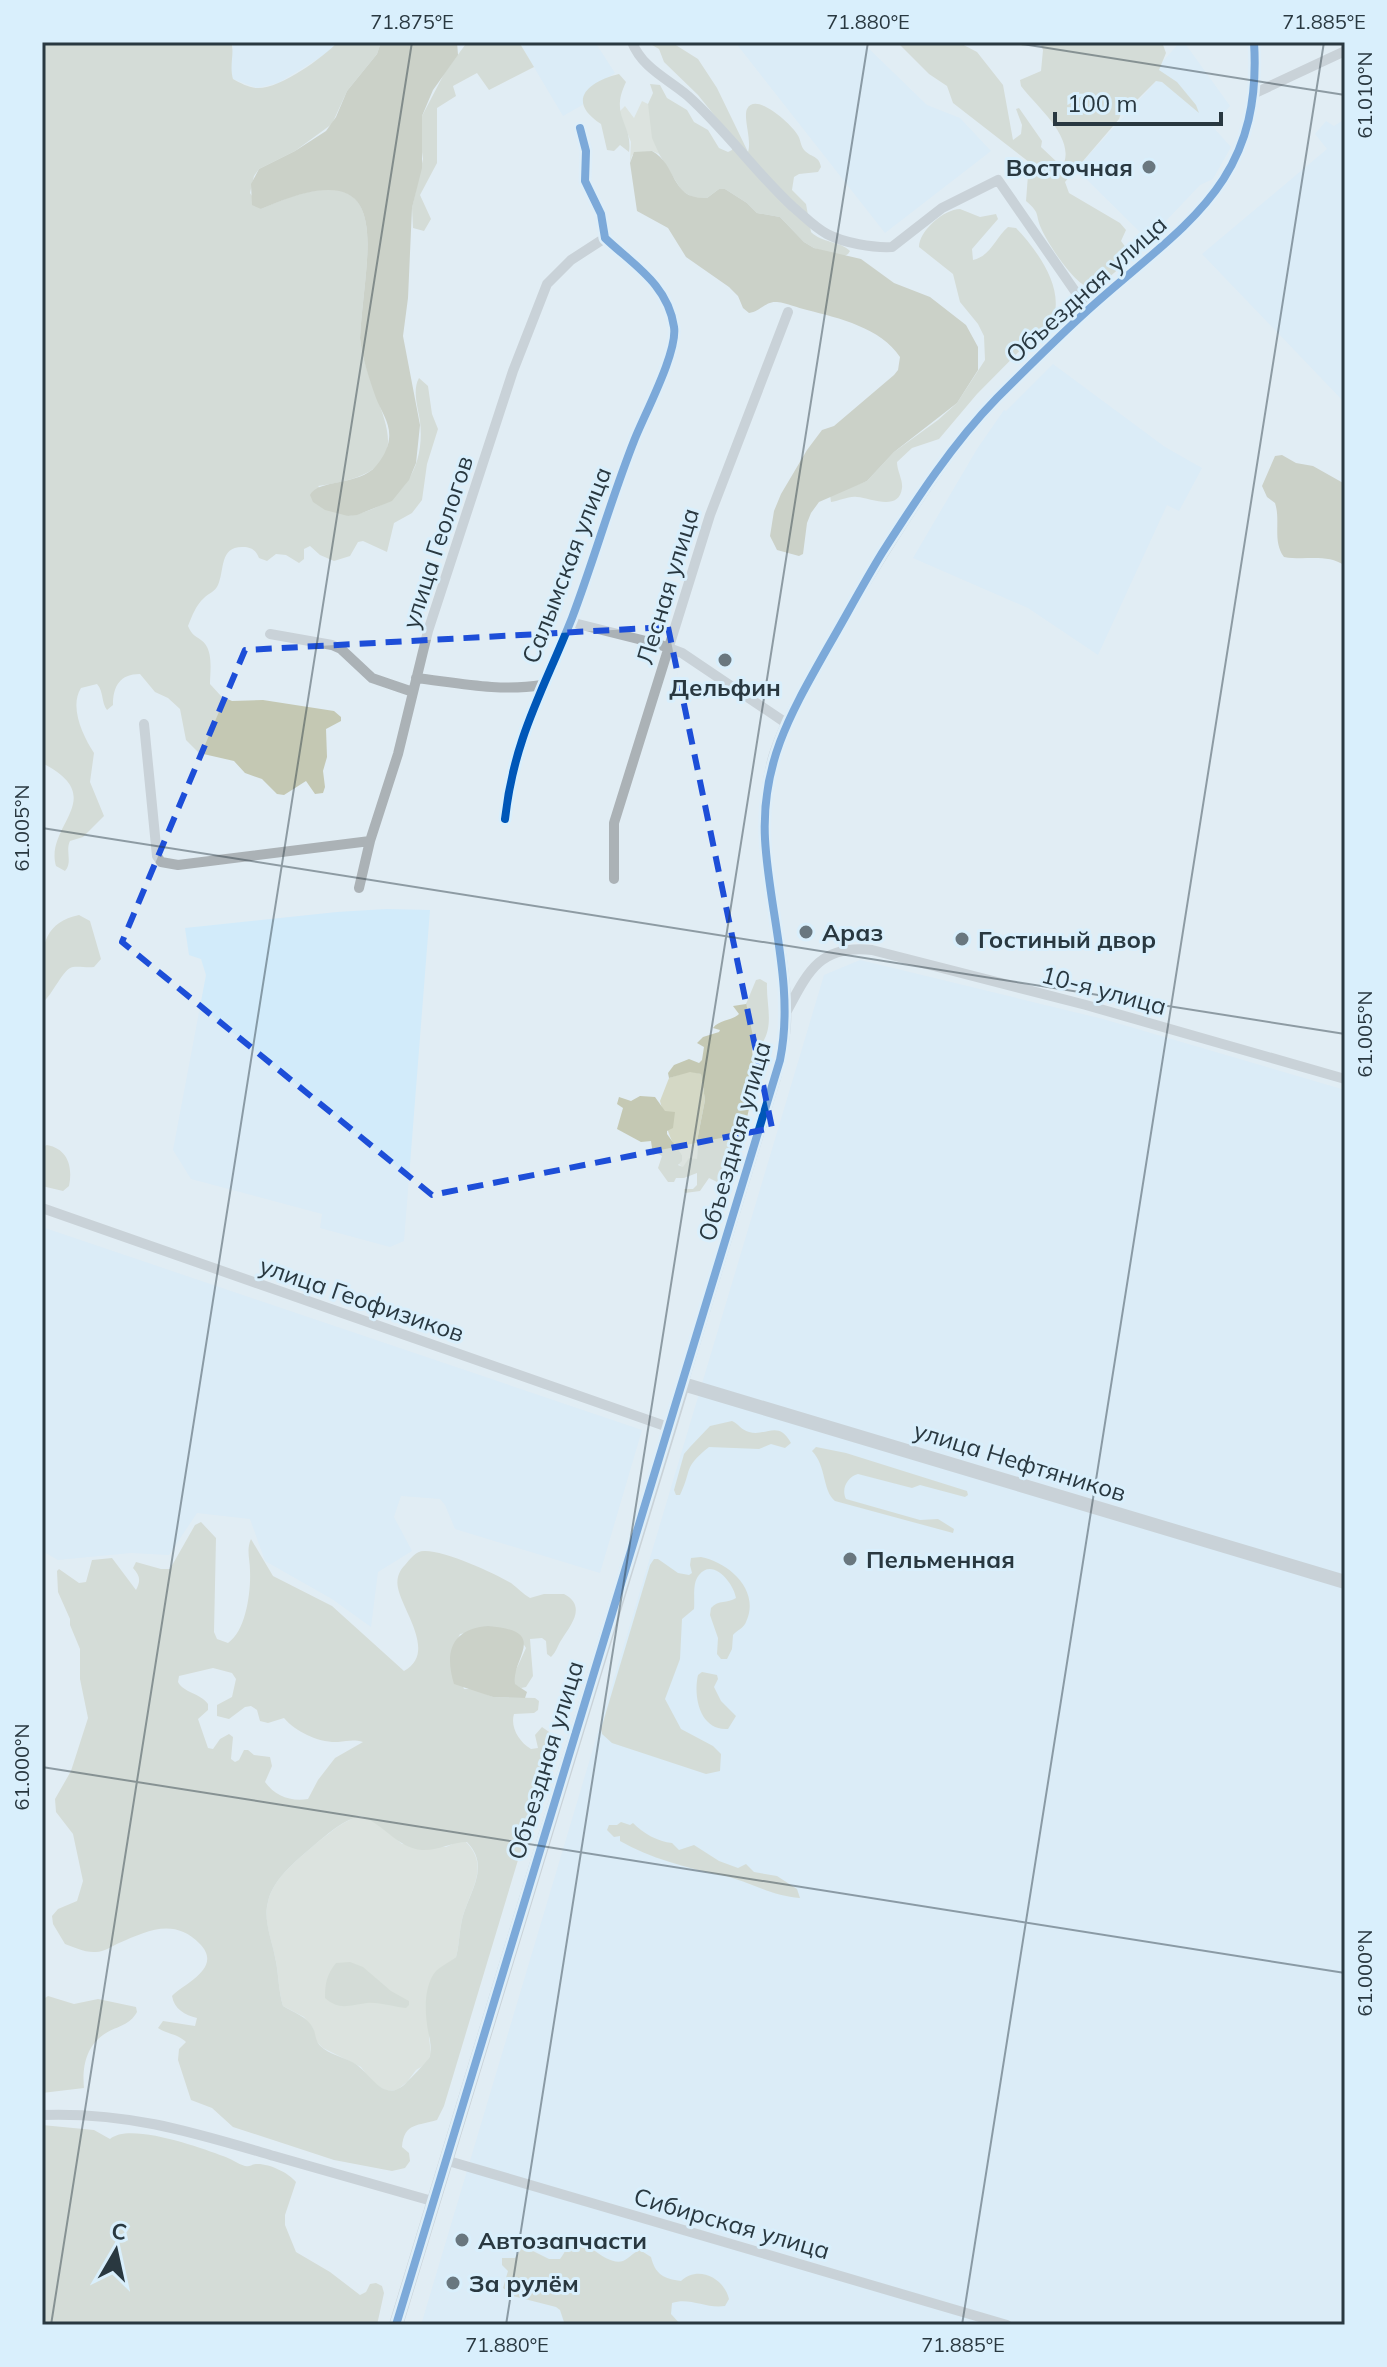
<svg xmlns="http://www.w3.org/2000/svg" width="1387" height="2367" font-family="Mulish,sans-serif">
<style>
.built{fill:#d2ebfa}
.green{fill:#d4d8c5}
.forest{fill:#c4c8b3;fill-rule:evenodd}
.water{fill:#afaf93}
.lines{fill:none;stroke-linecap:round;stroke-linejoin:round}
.minor{stroke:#abb2b6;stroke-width:10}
.tertiary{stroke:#abb2b6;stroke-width:14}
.cycleway-casing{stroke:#d9effc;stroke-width:13}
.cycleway{stroke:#0057b8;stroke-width:8}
.marked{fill:none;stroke:#1d4ed8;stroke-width:6;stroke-dasharray:16 10;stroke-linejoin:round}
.ticks{fill:none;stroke:#293840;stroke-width:2;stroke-opacity:0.45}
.poi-dot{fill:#69777f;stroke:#d9effc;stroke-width:3}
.labels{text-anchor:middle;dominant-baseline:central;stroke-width:6;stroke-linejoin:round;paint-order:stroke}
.poi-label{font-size:24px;font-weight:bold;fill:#293840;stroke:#d9effc;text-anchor:start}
.street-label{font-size:24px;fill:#293840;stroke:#d9effc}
.neatline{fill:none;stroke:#293840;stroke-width:3}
.ticks-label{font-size:20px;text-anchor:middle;fill:#293840}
</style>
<rect width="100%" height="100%" fill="#e1edf4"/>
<path class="built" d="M231,42H338L326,54L278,83L257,88L233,79L229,66L233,47Z
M519,42H595L615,73L594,86L584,104L563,116Z
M735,42H862L927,105L960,118L991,151L885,233Z
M1180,42H1184L1230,106L1212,126L1231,147L1213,179L1200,185L1148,240L1076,169L1161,76L1156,69Z
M1345,119V403L1202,254L1327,149L1315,134L1326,121L1334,126Z
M1053,364L1165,447L1202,468L1179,511L1167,505L1098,655L1028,608L913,558L977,449L1004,410L1006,411Z
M386,909L430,910L404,1241L390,1247L320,1228L322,1214L191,1179L173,1150L206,975L201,959L189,955L185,928L337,912Z
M860,960L1103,1019L1345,1090V2325H421L824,975Z
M42,1227L642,1430L600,1573L455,1529L445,1505L440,1499L401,1496L394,1517L412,1551L378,1572L371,1627L332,1599L265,1561L250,1519L197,1513L169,1555L131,1553L58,1560L42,1551Z"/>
<path class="green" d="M642,101L648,104C654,120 652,137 659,154L652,151L632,155L630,163L631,142L619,112L625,106L634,118Z
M690,1071L701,1074L705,1100L698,1136L697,1159L683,1168L678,1163L682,1155C667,1139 666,1121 660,1101L669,1078Z
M361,1816L374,1820L402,1844L446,1847L457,1842H466C493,1869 465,1896 461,1925C459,1936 459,1946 456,1957L447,1964L429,2038L431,2054L426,2064L416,2070L407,2082L397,2090L387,2091L372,2082L361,2067L323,2048L315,2040L313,2028L304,2017L283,2006C278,1989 279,1974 275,1957C272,1940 263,1921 268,1902C273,1877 301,1857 319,1841C334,1830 342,1821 361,1816Z"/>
<path class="forest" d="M42,42H231C235,52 229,65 233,79C240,83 248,87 256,88C279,90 322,58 338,42H381L377,54L347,91L332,124L295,151L259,169L254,176L250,193L261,209C400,146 365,249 360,338C367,409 440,470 318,486L348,516C397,508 426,473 420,421C418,408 412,390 419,378L428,386L432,414L438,429L427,464L422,500L412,513L394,523L387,552L363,541L358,542L350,556L334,561L320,555L310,546L304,549V559L299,563L286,555L276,554L267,561L259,558C256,551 253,548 245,547C219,545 225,569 218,585C215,592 209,593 204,598C196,605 192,616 188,626C192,635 194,635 201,640C214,649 210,671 210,684L221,696L232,701L263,700L334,711L341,717V721L326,729L327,757L323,771L325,787L323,793L315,794L306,781L284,795L277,794L262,779L245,773L234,761L199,753L186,740L180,709L168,698L155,692L140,674C120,674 113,686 113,705L107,710C101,702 104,692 97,684L81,688C69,707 83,736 94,753L90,782L104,816L83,837L70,841C65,851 73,862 65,871L56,866C44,825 111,798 42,763Z
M470,42H519L534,67L489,90L477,73L453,86L456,96L437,108V163L420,195L431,219L424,231L413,228L412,208L423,159L420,138L422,116L444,74L465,45Z
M647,42H671L698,59L717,88L748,152C752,140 743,118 747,109C756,91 792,125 797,134C801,139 800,146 805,151C813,158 819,156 821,167L818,172L799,174L794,177L792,190L806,204L811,232C822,243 840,241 850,251L848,254L843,257L814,248L804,242L780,217L757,213L747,203L725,189H719L707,198L696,199L682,191L659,154L652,138L648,104L653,93L650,84L660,85L667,98L687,110L694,122L708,130L719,148L728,152L732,150L735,141L698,95L664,62L659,49Z
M897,42H958L977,52L1003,85L1013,140L1021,134L1022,125L1016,109L1019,108L1042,141L1041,147L1059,164L1064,163C1074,136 1035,105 1021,86L1020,80L1041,71L1043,50L1041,45L1036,42L1022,46L1019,42H1162L1166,53L1159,70L1177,82L1196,105L1199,113L1162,82L1156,81L1137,100L1124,104L1119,119L1065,182L1069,193L1120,223L1126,230L1121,241L1129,252V257C1119,270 1105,282 1090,288C1074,284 1048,244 1041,228C1035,214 1041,214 1026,201L1029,162L953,103L947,86L929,74Z
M619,74L626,82C609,117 633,123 629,152L620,145L614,151L607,150L601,124C566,101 587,82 619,74Z
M960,209L980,217L996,214L998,219L972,249L973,260C991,256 995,238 1008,227L1016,228C1036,249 1063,285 1054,316L977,394L939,439L912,448L897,462C897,471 903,480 902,488C899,512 871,498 857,497C848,496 840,501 831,502L830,495L867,481L894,452L938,420L957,403L985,360L984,336L978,324L960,302L953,274L919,247C919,231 944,209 960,209Z
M79,915L90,921L101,959L94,967C87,968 79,966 73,967C63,968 53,995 42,1003C42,967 33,924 79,915Z
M760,979L767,983C766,1003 774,1024 763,1042L752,1048L753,1062L761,1070C751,1088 751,1105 745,1125C738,1146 727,1164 717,1182L709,1178L700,1191L685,1193L684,1189H693L697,1185V1173L684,1178H676L674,1182H668L658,1168L662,1156L657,1153L653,1155L651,1141L641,1142L617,1129L623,1108L617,1104L619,1097L631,1101L640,1096L655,1097L665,1111L675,1112L673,1128L667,1131V1134L682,1155V1161L678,1165L683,1167L689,1158L697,1159L698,1136L705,1100L701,1074L690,1072L669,1078L668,1073L674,1065L689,1059L699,1063L702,1060L704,1047L697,1043L703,1037L719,1032L720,1030L713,1028C720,1019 732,1021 739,1014L733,1006L746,1004L756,980Z
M47,1145C68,1149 73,1167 69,1186L63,1191L42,1186V1147Z
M732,1421C739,1424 741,1430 749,1432C766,1437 778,1419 791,1443L785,1448L771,1444L759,1449L709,1447C682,1469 693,1468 680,1495H676L674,1490L684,1454L690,1447L710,1426Z
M816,1447L846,1453L967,1491L968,1495L965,1497L920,1485L912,1488L858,1474C847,1477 841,1489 846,1499L920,1520L938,1519L954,1529L953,1533L835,1501C822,1490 827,1467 812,1451Z
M201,1522L216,1538L214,1632L217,1639L228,1643C246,1631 251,1592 250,1571C250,1559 246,1550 251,1539L273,1576L332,1606L404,1671C437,1653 403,1612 398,1588C396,1579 399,1571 405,1565C410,1559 416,1551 424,1551C444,1550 494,1573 511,1583C518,1588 523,1594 530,1598L544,1594H564C587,1606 571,1625 562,1639C557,1646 557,1651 551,1657L547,1654L546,1641L542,1638L530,1639L533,1676L526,1687L521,1688L514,1684L515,1672L526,1648C510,1620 488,1631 460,1634L451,1652L464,1689H473L493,1697L535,1698L539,1701L538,1710L534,1713L514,1714C510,1727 519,1742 531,1749L538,1748L535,1735L542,1727L552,1734L537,1797L444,2106L437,2120C419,2126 404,2122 402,2147L409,2153L410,2161L405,2168L392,2171L334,2160L233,2127L212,2108L191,2100L178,2060L179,2049L186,2042C178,2034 167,2034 158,2028L163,2021L195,2026L197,2018C185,2015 174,2009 172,1996C185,1983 223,1968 200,1944C174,1917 147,1931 119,1943C112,1946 104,1952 96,1952C85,1953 74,1947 65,1944L53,1924L52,1916L58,1909L77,1901L83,1881L73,1834L56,1812L55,1799L71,1771L88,1718L80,1679V1649L70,1625V1619L58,1592L57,1571L59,1569L79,1583L86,1582L92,1560L112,1558L136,1590C141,1580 140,1576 133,1568L136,1562L161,1569H170L195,1525ZM213,1668L232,1673L236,1679L232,1697L217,1705V1716L229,1719L245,1707L251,1706L257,1710L260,1721L268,1723L284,1718C296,1732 319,1743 338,1742C348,1741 353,1739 363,1742L335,1758L318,1780L308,1799C291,1802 275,1796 265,1782L272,1766L270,1757L254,1755L248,1750H244L239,1760L235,1762L231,1759L233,1737L229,1734L220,1739L213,1749L208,1748L198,1719L208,1710V1704C200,1693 184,1693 178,1682L179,1676ZM361,1816C384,1824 397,1848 422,1850C438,1851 452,1842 467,1842C493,1869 465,1896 461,1925C459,1936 459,1946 456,1957C450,1962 441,1966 436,1971C423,1986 425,2014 428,2031C430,2039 432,2049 430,2056C429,2060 410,2079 406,2083C385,2104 372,2076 357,2065C347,2058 334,2056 324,2049C314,2042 317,2036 313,2028C308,2017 293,2012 283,2006C278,1989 279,1974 275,1957C272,1940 263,1920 268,1902C273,1877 301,1857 319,1841C334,1829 342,1821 361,1816Z
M701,1557C728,1562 761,1590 746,1622C744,1628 737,1630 733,1635L732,1649L727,1659H721L717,1654L718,1638L710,1615L711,1608C719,1599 727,1604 736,1598C734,1584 713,1557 699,1575C692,1583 695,1599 694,1609L682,1619L680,1659L665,1699L681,1729L713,1746L721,1754L720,1771L706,1774L612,1743L602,1734L601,1729L650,1565L654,1559H658L678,1573L689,1575L692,1573L690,1565L691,1558Z
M702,1672L717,1675L718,1679L714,1687L721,1701L736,1716L728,1729C700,1731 693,1697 698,1675Z
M621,1822L630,1825L633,1823C643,1833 658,1842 672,1843L679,1850L694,1845L719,1861L738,1868L746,1864L754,1872L777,1876L797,1889L800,1898C771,1896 749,1881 721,1875C688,1868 649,1858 620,1841V1836L614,1837L607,1830L609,1825H617Z
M350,1962L363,1967L391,1991L409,2001V2005L406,2008C393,2007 380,2002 367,2003C349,2005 340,2011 325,1998C325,1983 327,1974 336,1963Z
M48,1996L74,2004L98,1999L136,2007L137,2012C130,2025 118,2026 106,2033C86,2045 82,2067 84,2088L42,2093V2000Z
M42,2125L94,2130L110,2139C129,2122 199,2147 223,2156C230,2158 238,2164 245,2166C253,2167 250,2164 258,2164C270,2164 289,2173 296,2182L285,2215V2225L296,2252L330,2272L360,2295L366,2292L370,2284L376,2283L382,2286L384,2293L377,2325H42Z
M574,2238C588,2242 607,2266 623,2261C628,2259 634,2252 640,2250L651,2257C655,2274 664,2279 681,2281C698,2265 724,2278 729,2299L725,2306C706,2309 690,2297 672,2303L671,2314L681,2325H565L560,2310L556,2307L513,2296L503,2288L508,2271L502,2265V2258H515L523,2246L549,2259H560C566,2252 567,2244 574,2238Z"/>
<path class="water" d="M381,42H457L458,55L433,90L422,116V168L412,208L408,298L403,336L420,425L416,463L409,480L392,501L357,515L348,516L325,510L313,502L310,495C318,479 359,486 376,466C382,459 388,449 389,439C391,424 381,411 376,398C369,378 362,358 360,338C365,248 400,147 261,209L252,205L251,184L259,169L295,151L326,131L336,117L347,91L377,54Z
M652,151C678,165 670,200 707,198L719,189H725L747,203L757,213L780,217L804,242L814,248L861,259L894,283L930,297L966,325L978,347V370L957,403L894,452L867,481L819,502L811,513L807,523L803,554L799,556L777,550L770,536L774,511L781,494L807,450L822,430L834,426L894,375L898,370L900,357C881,328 839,318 807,310C797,308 788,303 777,302C765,301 760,312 749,313L743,308L738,296L729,287L686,257L668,228L637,211L630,163L634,152Z
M1282,455L1296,463L1313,466L1345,484V566C1327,553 1306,561 1284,557C1272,541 1281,521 1275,503L1267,497L1262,486L1275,456Z
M488,1626C551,1631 511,1658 515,1684L527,1692L525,1698L493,1697L454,1684C444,1651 452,1629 488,1626Z"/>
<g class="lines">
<path class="minor" d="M632,42C642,68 668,79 688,96C726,130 756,173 793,207C804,216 814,227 827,234C844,243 873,248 892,247L942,208L998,180L1088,310
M1253,94L1345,51
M570,622L658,644L682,653L786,723
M270,634L332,645L341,649L372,678L413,692
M416,678C458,683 500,692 542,685
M144,724L157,856L161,862L178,865L370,841
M505,819C514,738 543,691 572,618C594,560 611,499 634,441C644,415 678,352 674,327C668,284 632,264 605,238L601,214L585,181L586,151L580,128
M614,879V823L710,515L788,312
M359,888L370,841L398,754L428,631L513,371L547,284L571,260L605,238
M787,1011C808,971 821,944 872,950L1086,1005L1345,1079
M42,1208L668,1427
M683,1384L776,1078C780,1061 785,1043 786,1025C789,966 768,898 765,838C764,810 766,781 774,754C786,717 807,684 826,651C864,584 904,518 949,456C989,403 1038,356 1087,311C1181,225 1263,188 1254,42
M42,2115C129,2112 192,2132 274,2156C327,2171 380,2186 432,2201
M445,2160L1007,2325"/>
<path class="tertiary" d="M396,2325L683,1384L1345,1582"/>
<defs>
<path id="cycleway" d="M505,819C514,738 543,691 572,618C594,560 611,499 634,441C644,415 678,352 674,327C668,284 632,264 605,238L601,214L585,181L586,151L580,128
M396,2325L780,1060C795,987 769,912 765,839C761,762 792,711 828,647C846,616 863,584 882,553C916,500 953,443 997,398C1027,368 1057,338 1088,310C1182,225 1263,186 1254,42"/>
</defs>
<use href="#cycleway" class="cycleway-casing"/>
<use href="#cycleway" class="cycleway"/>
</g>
<path d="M0 0H1387V2367H0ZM668,627L772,1128L432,1195L122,942L245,650Z" fill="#e1edf4" fill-opacity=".55" fill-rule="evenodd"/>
<path class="marked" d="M668,627L772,1128L432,1195L122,942L245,650Z"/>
<path class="ticks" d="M1009,42L1345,95M42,828L1345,1034M42,1767L1345,1973M51,2325L412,42M506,2325L868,42M962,2325L1324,42"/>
<g class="poi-dot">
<circle cx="1149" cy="167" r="8"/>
<circle cx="725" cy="660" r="8"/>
<circle cx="806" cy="932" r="8"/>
<circle cx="962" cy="939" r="8"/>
<circle cx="850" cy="1559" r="8"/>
<circle cx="462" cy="2240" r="8"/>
<circle cx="453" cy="2283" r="8"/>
</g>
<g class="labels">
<g class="poi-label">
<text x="1133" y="167" text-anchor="end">Восточная</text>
<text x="725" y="687" text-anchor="middle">Дельфин</text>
<text x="822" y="932">Араз</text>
<text x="978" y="939">Гостиный двор</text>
<text x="866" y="1559">Пельменная</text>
<text x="478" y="2240">Автозапчасти</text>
<text x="469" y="2283">За рулём</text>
</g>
<g class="street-label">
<text transform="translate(1086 289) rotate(-42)">Объездная улица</text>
<text transform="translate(437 542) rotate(-72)">улица Геологов</text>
<text transform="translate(566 565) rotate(-69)">Салымская улица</text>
<text transform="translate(667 586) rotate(-73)">Лесная улица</text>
<text transform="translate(1104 990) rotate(15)">10-я улица</text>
<text transform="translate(734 1141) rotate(-74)">Объездная улица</text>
<text transform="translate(362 1299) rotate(19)">улица Геофизиков</text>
<text transform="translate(1020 1461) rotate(17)">улица Нефтяников</text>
<text transform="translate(545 1760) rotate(-73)">Объездная улица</text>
<text transform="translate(732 2223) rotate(16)">Сибирская улица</text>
</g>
</g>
<rect width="1387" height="2367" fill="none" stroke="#d9effc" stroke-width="88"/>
<g transform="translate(116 2251) rotate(9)" stroke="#d9effc" stroke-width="6" paint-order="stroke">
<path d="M0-6L14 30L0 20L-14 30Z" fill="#293840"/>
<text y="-12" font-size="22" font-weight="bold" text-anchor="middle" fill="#293840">С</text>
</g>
<path d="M1055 112v12h166v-12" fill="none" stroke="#293840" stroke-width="4"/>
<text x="1067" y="112" font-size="24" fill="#293840" stroke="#d9effc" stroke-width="6" paint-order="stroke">100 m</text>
<rect x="44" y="44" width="1299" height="2279" class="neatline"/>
<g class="ticks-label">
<text x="412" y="29">71.875°E</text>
<text x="868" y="29">71.880°E</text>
<text x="1324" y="29">71.885°E</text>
<text transform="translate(1365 95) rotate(-90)" y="7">61.010°N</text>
<text transform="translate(22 828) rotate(-90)" y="7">61.005°N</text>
<text transform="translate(1365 1034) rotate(-90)" y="7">61.005°N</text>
<text transform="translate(22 1767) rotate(-90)" y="7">61.000°N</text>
<text transform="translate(1365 1973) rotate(-90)" y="7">61.000°N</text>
<text x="507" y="2352">71.880°E</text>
<text x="963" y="2352">71.885°E</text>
</g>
</svg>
